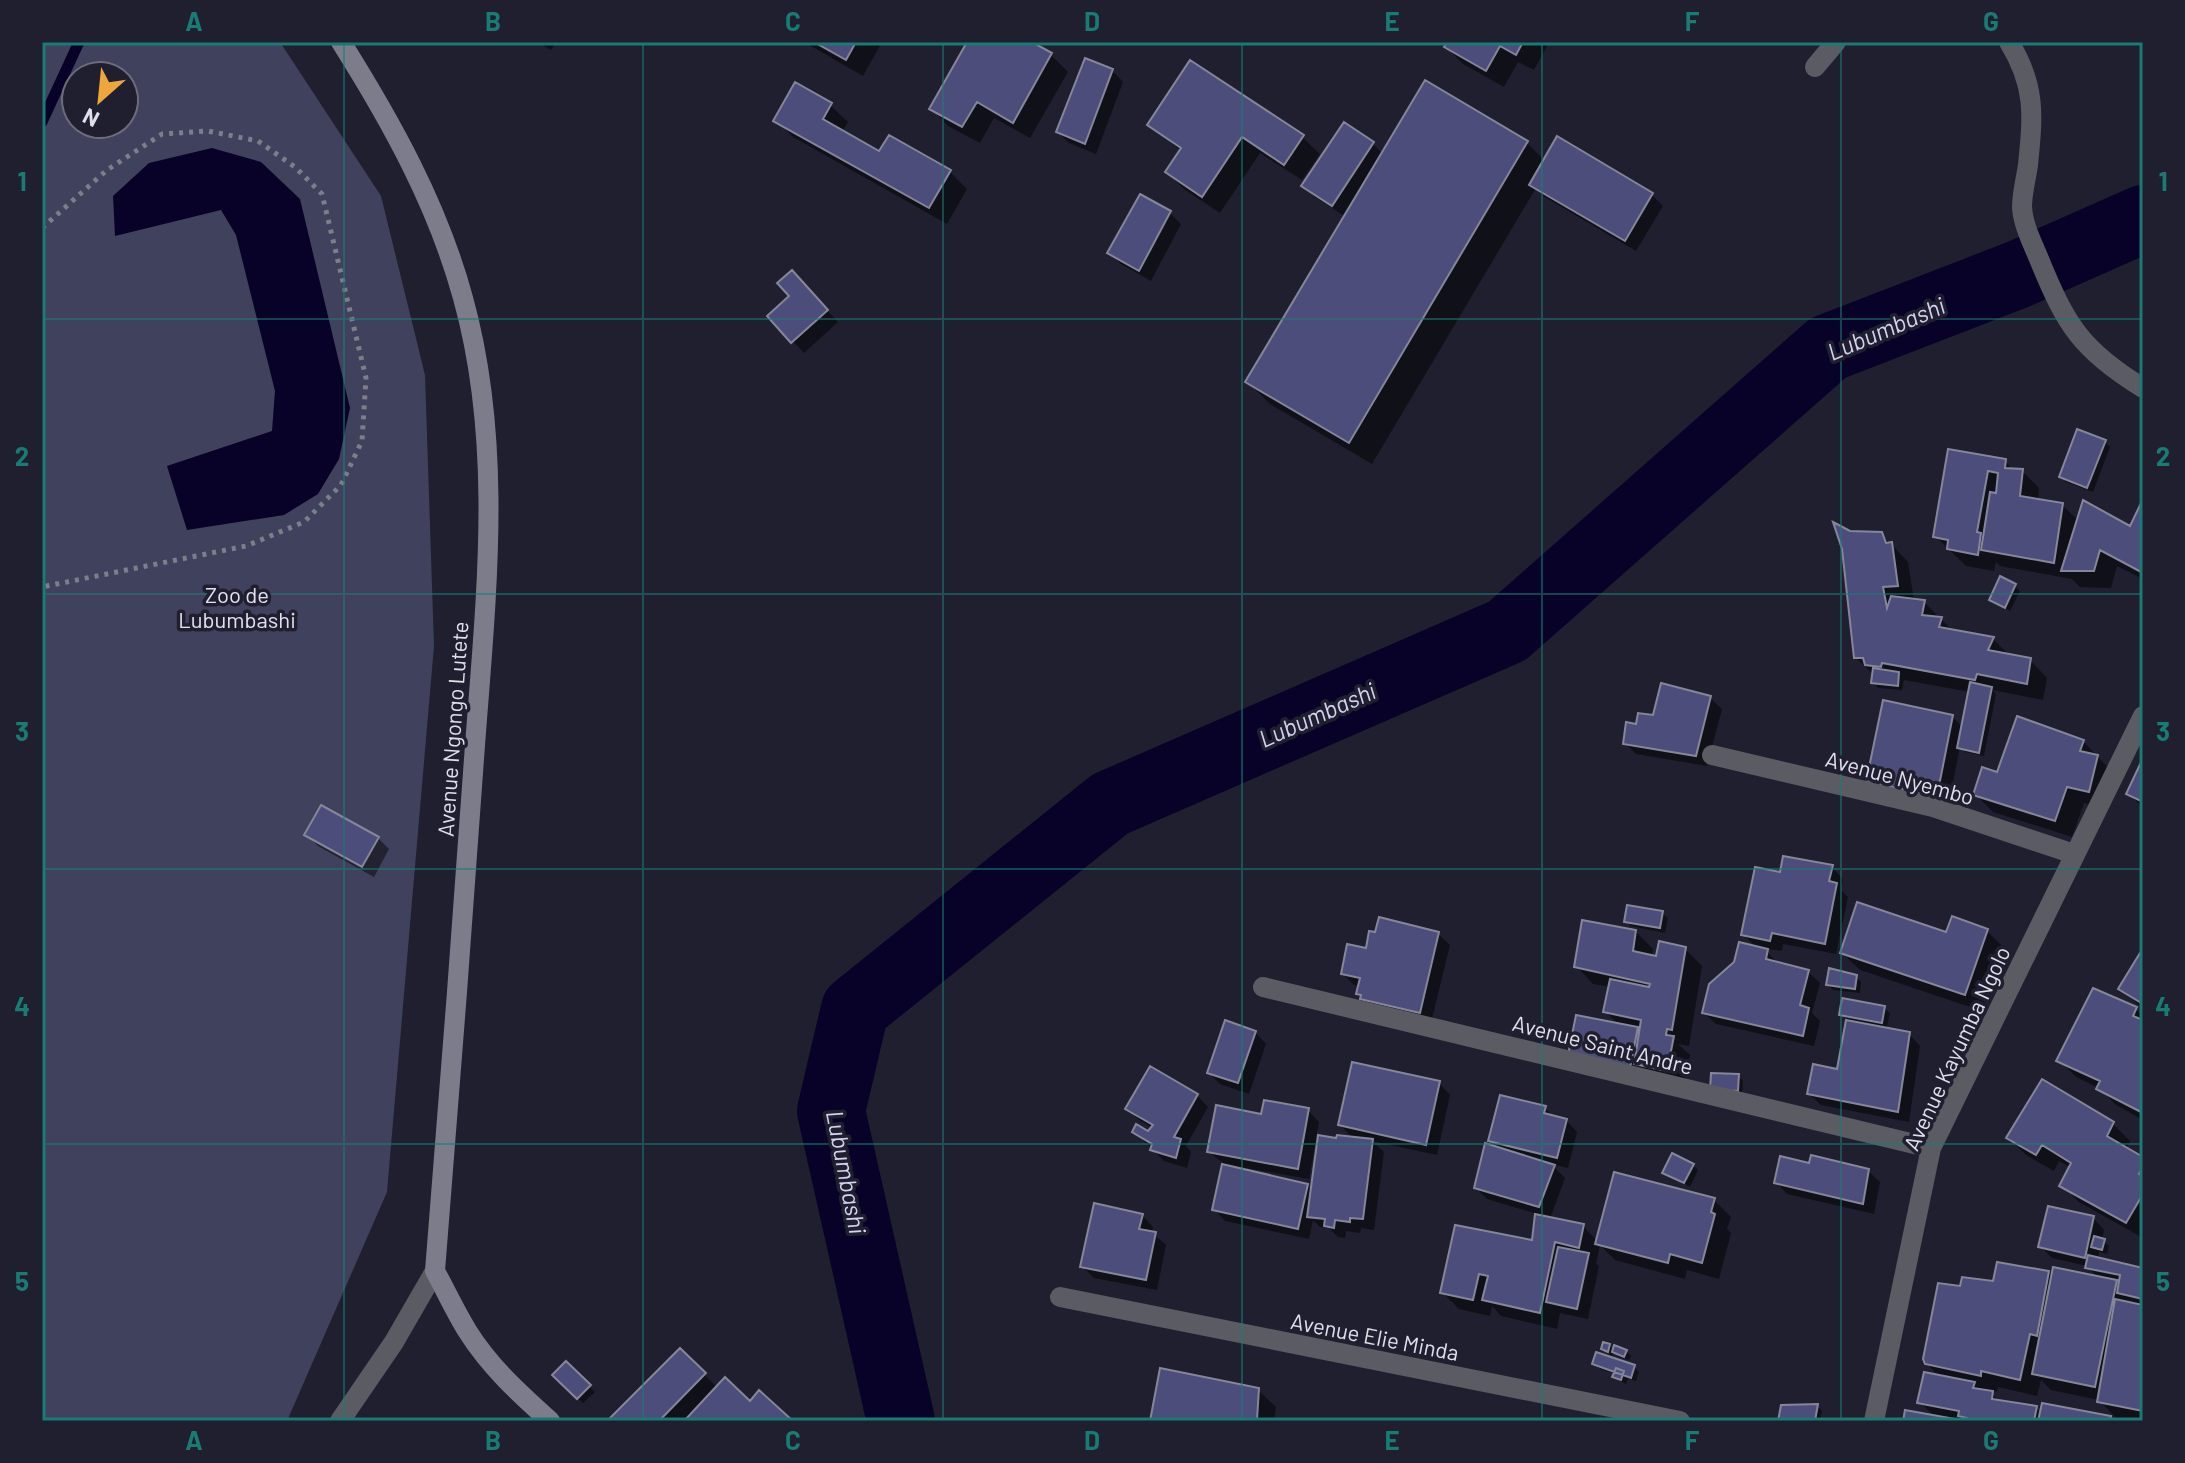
<svg xmlns="http://www.w3.org/2000/svg" width="2185" height="1463" font-family="Barlow,sans-serif">
<style>
.green{fill:#40415d;fill-rule:evenodd}
.water{fill:#090228}
.shadow{fill:#0007;fill-rule:evenodd}
.lines{fill:none;stroke-linecap:round;stroke-linejoin:round}
.stream{stroke:#090228;stroke-width:11}
.river{stroke:#090228;stroke-width:68}
.building{fill:#4d4d7b;stroke:#85869a;stroke-width:2}
.path{stroke:#7d7e8b;stroke-width:5;stroke-dasharray:4 6;stroke-linecap:butt}
.street{stroke:#5b5b64;stroke-width:20}
.secondary{stroke:#7c7c8a;stroke-width:20}
.grid{fill:none;stroke:#197b74;stroke-width:2;stroke-opacity:0.55}
.labels{text-anchor:middle;dominant-baseline:central;stroke-width:7;stroke-linejoin:round;paint-order:stroke}
.park-label{font-size:22px;fill:#e1e2f1;stroke:#1f1f2f}
.street-label{font-size:22px;fill:#dfe0eb;stroke:#1f1f2f}
.water-label{font-size:24px;font-style:italic;fill:#d2d3f2;stroke:#1f1f2f}
.neatline{fill:none;stroke:#197b74;stroke-width:3}
.grid-label{font-size:26px;text-anchor:middle;font-weight:bold;fill:#197b74}
</style>
<rect width="100%" height="100%" fill="#1f1f2f"/>
<path class="green" d="M42,42H280L381,196L425,375L434,646L387,1192L287,1421H42ZM76,76H124V124H76Z"/>
<path class="water" d="M212,148L261,162L300,199L350,408L339,459L318,494L284,515L187,530L167,466L272,431L275,391L236,235L221,210L115,236L113,196L149,163Z"/>
<path class="shadow" d="M537,42H556L551,50Z
M804,42H882L863,76Z
M969,42H1028L1051,55L1068,72L1030,138L994,118L980,143L948,126L931,108Z
M1449,42H1549L1534,70L1518,62L1504,87L1463,64L1446,47Z
M1112,70L1123,82L1096,154L1069,143L1058,132Z
M830,105L848,122L842,132L880,154L950,172L967,189L947,224L793,137L776,120Z
M1150,125L1302,137L1320,154L1302,180L1260,153L1220,213L1184,189L1167,172L1181,151Z
M1527,143L1545,161L1652,195L1663,206L1636,251L1543,196L1536,188L1372,464L1270,404L1248,382L1346,217L1315,197L1303,186L1373,144L1383,154Z
M1141,196L1170,213L1181,224L1151,281L1121,264L1110,253Z
M803,284L838,322L804,353L770,316Z
M2105,442L2110,447L2093,492L2066,482L2061,477Z
M1950,451L2005,461L2014,471H2022L2039,488L2038,501L2062,505L2079,521L2131,529L2143,503V579L2117,566L2111,588L2080,587L2072,579L2000,566L1996,562L1994,571L1966,566L1935,536Z
M1849,534H1881L1908,562L1914,601L1924,602L1954,632L1993,639L2010,656L2030,660L2047,678L2043,700L1992,690L1996,694L1984,756L1965,752L1960,747L1948,807L1880,792L1952,716L1963,728L1970,692L1904,680L1902,690L1878,688L1873,682L1874,675L1856,658Z
M2015,586L2020,591L2010,611L1992,600Z
M1710,698L1722,709L1707,766L1636,754L1625,743L1637,726Z
M2083,741L2114,774L2106,808L2084,803L2072,837L1993,812L1976,795L1998,775Z
M2143,763V807L2128,794Z
M307,835L378,838L389,849L374,877L318,846Z
M1832,867L1843,879L1841,890L1848,897L1836,954L1783,944L1782,951L1763,948L1778,963L1808,972L1820,983L1812,1013L1820,1021L1814,1046L1716,1024L1704,1013L1758,949L1744,935L1782,874Z
M1662,913L1668,918L1665,933L1631,926L1626,921Z
M1987,931L2004,948L1982,1011L1860,970L1842,953Z
M1636,932L1653,949L1651,958L1685,949L1702,966L1689,1046L1678,1044L1690,1055L1684,1087L1581,1066L1620,1026L1605,1011L1610,987L1593,984L1576,966Z
M1438,934L1450,945L1431,1023L1374,1010L1359,993L1360,986L1354,985L1343,974L1367,950Z
M2143,952V1009L2121,989Z
M1856,977L1861,982L1860,993L1833,990L1828,985Z
M1884,1008L1890,1013L1886,1030L1909,1034L1920,1046L1909,1122L1821,1105L1809,1094L1839,1071L1848,1020L1841,1014Z
M2135,1009L2143,1016V1120L2116,1105L2099,1088L2076,1077L2059,1060Z
M1255,1032L1266,1044L1249,1094L1220,1084L1209,1073Z
M1738,1076L1743,1081L1742,1096L1717,1094Z
M1439,1083L1450,1095L1437,1155L1372,1141L1384,1152L1374,1230L1361,1228L1360,1233L1346,1231L1345,1238L1338,1237L1329,1228L1320,1227L1313,1220L1309,1239L1225,1221L1214,1209L1224,1164L1209,1152L1263,1116L1308,1110L1319,1122L1316,1137L1338,1140L1354,1139L1340,1125ZM1315,1145H1318L1312,1191L1307,1186L1234,1169V1166L1309,1179Z
M1197,1095L1208,1107L1186,1146L1191,1152L1187,1168L1164,1161L1135,1132L1148,1133L1153,1128L1139,1120L1128,1109Z
M1545,1108L1554,1117L1566,1120L1577,1132L1568,1168L1551,1164L1565,1178L1550,1219L1583,1226L1598,1242L1714,1200L1731,1217L1727,1229L1731,1233L1719,1279L1687,1270L1685,1279L1615,1260L1600,1245L1596,1264L1599,1266L1588,1319L1560,1313L1557,1329L1501,1316L1492,1306L1490,1316L1459,1309L1442,1292L1534,1243L1537,1214L1487,1199L1476,1188L1500,1150L1490,1140Z
M2113,1124L2130,1141L2126,1150L2143,1160V1238L2079,1202L2062,1185L2071,1168L2059,1161L2054,1171L2026,1155L2009,1138Z
M1693,1165L1698,1170L1690,1187L1665,1172Z
M1868,1171L1880,1182L1874,1214L1787,1194L1776,1182Z
M1142,1215L1153,1227L1152,1233L1166,1245L1157,1290L1094,1278L1082,1266Z
M2093,1218L2104,1230L2102,1240L2109,1246L2107,1254L2099,1252L2098,1259L2143,1270V1297L2127,1293L2132,1298L2143,1301V1421L2116,1418L2099,1400L2051,1390L2041,1380L2037,1396L1998,1387L1997,1392L1989,1390L2001,1403L2036,1408L2042,1414L2110,1418L2114,1421L1957,1419L1959,1421H1905L1935,1417L1920,1402L1940,1377L1926,1363L1962,1289L2048,1273L2053,1278L2099,1279L2087,1266L2052,1258L2041,1247Z
M1609,1345L1614,1351H1626L1631,1356L1629,1360L1619,1357L1614,1352L1613,1356L1608,1354L1603,1349Z
M680,1351L718,1388L790,1421H686L685,1417L681,1421H616Z
M566,1364L595,1392L583,1403L555,1375Z
M1595,1364L1634,1367L1639,1372L1636,1381L1628,1379L1626,1384L1620,1381L1615,1374L1600,1369Z
M1162,1371L1258,1390L1276,1407L1274,1421H1152Z
M1817,1406L1822,1411L1820,1421H1780Z"/>
<g class="lines">
<path class="stream" d="M42,122L79,42"/>
<path class="river" d="M901,1421L831,1111L855,1009L1110,804L1507,631L1828,348L2019,274L2143,219"/>
</g>
<path class="building" d="M814,42H856L846,60Z
M967,42H1032L1052,53L1013,123L977,102L962,127L929,109Z
M1447,42H1523L1516,55L1500,46L1486,71L1444,47Z
M1085,58L1113,69L1085,144L1056,132Z
M1190,60L1304,135L1284,165L1242,137L1202,197L1165,172L1181,148L1147,125Z
M1425,80L1528,141L1349,443L1245,382Z
M795,82L832,103L823,119L879,151L889,135L951,170L929,208L773,121Z
M1344,122L1374,142L1332,206L1301,186Z
M1557,136L1653,193L1625,241L1529,185Z
M1140,194L1171,211L1139,271L1107,253Z
M792,270L828,310L791,343L767,316L789,296L777,283Z
M2077,429L2106,440L2087,488L2059,477Z
M1948,449L2006,459L2005,468L2023,469L2020,496L2063,503L2054,563L1981,550L1990,492L1996,493L1998,473L1988,471L1977,532L1981,533L1978,555L1947,549L1948,540L1933,537Z
M2143,499V573L2100,550L2094,571H2061L2083,500L2130,526Z
M1833,522L1850,531L1882,532L1886,543L1892,542L1898,586L1883,587L1887,608L1891,596L1925,600L1922,615L1942,617L1939,627L1994,637L1988,650L2031,658L2027,684L1977,674L1975,680L1882,663L1881,667L1865,665L1863,658H1854L1842,549Z
M2000,576L2016,584L2005,608L1989,600Z
M1873,668L1899,672L1898,686L1871,683Z
M1970,682L1992,687L1979,753L1957,748Z
M1661,683L1711,696L1696,756L1623,744L1626,722L1636,724L1638,713L1653,715Z
M1883,700L1953,715L1937,796L1866,782Z
M2017,716L2084,740L2080,751L2098,755L2089,792L2067,787L2055,821L1973,795L1982,767L1997,772Z
M2143,758V802L2126,794Z
M321,805L379,837L362,867L304,835Z
M1783,856L1833,865L1829,881L1837,883L1825,944L1772,933L1770,941L1741,935L1755,867L1780,872Z
M1857,902L1946,932L1952,916L1988,929L1965,995L1840,953Z
M1627,905L1663,911L1660,928L1624,922Z
M1379,917L1439,932L1420,1013L1360,999L1361,995L1356,994L1360,978L1341,974L1347,944L1366,948L1369,931L1375,932Z
M1582,920L1636,930L1633,951L1656,956L1659,941L1686,947L1672,1030L1667,1029L1666,1035L1674,1036L1667,1071L1634,1064L1641,1020L1603,1012L1610,979L1649,987L1650,984L1574,967Z
M1739,942L1768,949L1766,959L1809,970L1800,1005L1809,1008L1803,1036L1702,1013L1709,984L1734,962Z
M2143,948V1004L2118,989Z
M1829,968L1857,975L1855,989L1826,985Z
M2093,988L2137,1007L2133,1016L2143,1020V1113L2096,1089L2100,1081L2056,1061Z
M1842,998L1885,1006L1882,1023L1839,1015Z
M1576,1015L1638,1027L1630,1068L1568,1055Z
M1225,1020L1256,1031L1238,1083L1207,1073Z
M1846,1020L1910,1032L1898,1112L1807,1094L1813,1064L1837,1069Z
M1352,1062L1440,1081L1426,1145L1338,1125Z
M1150,1066L1198,1094L1174,1137L1181,1139L1176,1158L1150,1150L1152,1144L1132,1132L1136,1124L1148,1131L1153,1125L1125,1109Z
M1711,1073L1739,1074L1738,1091L1710,1090Z
M2042,1079L2114,1122L2107,1136L2143,1157V1166L2139,1174L2143,1176V1194L2126,1223L2059,1186L2071,1163L2042,1145L2036,1155L2006,1138Z
M1500,1095L1546,1106L1544,1113L1567,1119L1557,1158L1488,1141Z
M1264,1100L1309,1108L1298,1169L1207,1152L1216,1105L1261,1114Z
M1318,1135L1336,1138L1337,1135L1373,1139L1363,1219L1350,1218V1222L1335,1220L1334,1228L1324,1226L1325,1219L1307,1217Z
M1485,1143L1555,1165L1539,1207L1474,1188Z
M1672,1153L1694,1164L1684,1183L1662,1173Z
M1811,1155L1869,1169L1863,1204L1774,1183L1780,1156L1809,1163Z
M1222,1164L1308,1184L1298,1229L1212,1210Z
M1614,1172L1715,1198L1711,1212L1715,1214L1702,1263L1670,1254L1668,1263L1595,1244Z
M1094,1203L1143,1214L1139,1229L1156,1232L1146,1280L1080,1267Z
M2048,1206L2094,1216L2085,1258L2038,1247Z
M1535,1214L1584,1224L1579,1248L1555,1242L1540,1313L1482,1300L1488,1276L1479,1274L1473,1300L1440,1293L1455,1225L1532,1240Z
M2094,1236L2105,1239L2102,1250L2091,1247Z
M1558,1247L1589,1253L1577,1309L1546,1302Z
M2088,1255L2143,1268V1299L2117,1293L2120,1275L2085,1268Z
M1997,1262L2049,1271L2037,1336L2030,1334L2020,1380L1981,1371V1376L1925,1364L1923,1359L1938,1283L1960,1286L1962,1277L1993,1281Z
M2053,1267L2117,1280L2095,1387L2032,1374Z
M2115,1299L2143,1305V1411L2097,1402Z
M1603,1342L1610,1344L1608,1352L1601,1349Z
M1614,1345L1627,1350L1624,1357L1612,1352Z
M680,1348L706,1373L659,1421H613L610,1418Z
M1596,1352L1635,1365L1631,1378L1592,1364Z
M566,1361L591,1385L577,1399L552,1375Z
M1160,1368L1259,1388L1257,1420L1150,1421Z
M1616,1368L1624,1371L1621,1380L1612,1377Z
M1924,1372L1975,1382L1973,1388L1993,1391L1992,1399L2037,1406L2034,1421H1967V1418L1958,1416L1959,1411L1917,1403Z
M725,1377L750,1401L759,1390L793,1421H684Z
M2042,1403L2111,1416L2110,1421H2038Z
M1818,1404L1815,1421H1778L1781,1405Z
M1905,1410L1961,1420V1421H1903Z"/>
<g class="lines">
<path class="path" d="M42,228L107,170L162,134L208,131L258,141L295,167L322,194L366,378L362,441L341,485L304,522L246,546L42,587"/>
<path class="street" d="M2009,42C2036,86 2033,115 2028,165C2026,179 2022,193 2022,207C2023,225 2032,242 2039,259C2066,325 2081,350 2143,388
M1815,67L1836,42
M1712,755L1933,807L2074,854
M1263,987L1931,1148
M1060,1297L1680,1421
M340,1421L394,1342L435,1271
M1874,1421L1931,1148L2143,716"/>
<path class="secondary" d="M341,42C392,123 438,206 463,298C505,449 485,605 474,759C462,930 449,1100 435,1271C446,1291 456,1313 468,1332C490,1367 520,1394 550,1421"/>
</g>
<path class="grid" d="M344,42V1421M643,42V1421M943,42V1421M1242,42V1421M1542,42V1421M1841,42V1421M42,319H2143M42,594H2143M42,869H2143M42,1144H2143"/>
<g class="labels">
<g class="park-label">
<text x="237" y="594">Zoo de<tspan x="237" dy="25">Lubumbashi</tspan></text>
</g>
<g class="street-label">
<text transform="translate(452 729) rotate(-86)">Avenue Ngongo Lutete</text>
<text transform="translate(1900 777) rotate(15)">Avenue Nyembo</text>
<text transform="translate(1603 1044) rotate(14)">Avenue Saint Andre</text>
<text transform="translate(1956 1048) rotate(-65)">Avenue Kayumba Ngolo</text>
<text transform="translate(1375 1336) rotate(11)">Avenue Elie Minda</text>
</g>
<g class="water-label">
<text transform="translate(1886 328) rotate(-23)">Lubumbashi</text>
<text transform="translate(1317 714) rotate(-24)">Lubumbashi</text>
<text transform="translate(847 1172) rotate(79)">Lubumbashi</text>
</g>
</g>
<rect width="2185" height="1463" fill="none" stroke="#1f1f2f" stroke-width="88"/>
<g transform="translate(100 100) rotate(207)"><circle r="38" fill="#1f1f2f" stroke="#6c6c7a" stroke-width="2"/>
<path d="M0-6L14 30L0 20L-14 30Z" fill="#eea73d"/>
<text y="-12" font-size="22" font-weight="bold" text-anchor="middle" fill="#dfe0eb">N</text>
</g>
<rect x="44" y="44" width="2097" height="1375" class="neatline"/>
<g class="grid-label">
<text x="194" y="31">A</text>
<text x="493" y="31">B</text>
<text x="793" y="31">C</text>
<text x="1092" y="31">D</text>
<text x="1392" y="31">E</text>
<text x="1692" y="31">F</text>
<text x="1991" y="31">G</text>
<text x="22" y="191">1</text>
<text x="2163" y="191">1</text>
<text x="22" y="466">2</text>
<text x="2163" y="466">2</text>
<text x="22" y="741">3</text>
<text x="2163" y="741">3</text>
<text x="22" y="1016">4</text>
<text x="2163" y="1016">4</text>
<text x="22" y="1291">5</text>
<text x="2163" y="1291">5</text>
<text x="194" y="1450">A</text>
<text x="493" y="1450">B</text>
<text x="793" y="1450">C</text>
<text x="1092" y="1450">D</text>
<text x="1392" y="1450">E</text>
<text x="1692" y="1450">F</text>
<text x="1991" y="1450">G</text>
</g>
</svg>
